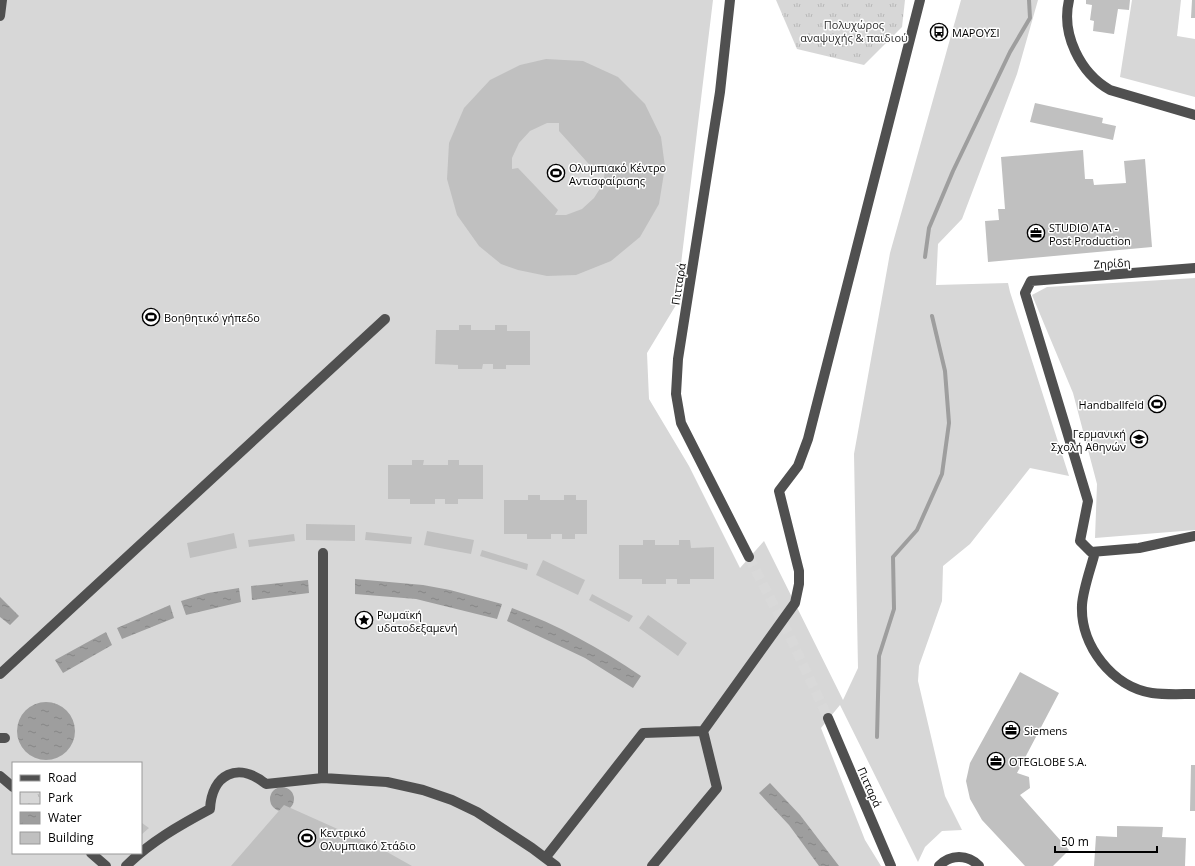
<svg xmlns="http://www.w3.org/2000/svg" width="1195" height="866" font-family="'Open Sans',sans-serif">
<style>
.green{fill:#d7d7d7;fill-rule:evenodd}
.park{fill:url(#park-tufts)}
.water{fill:url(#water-ripples)}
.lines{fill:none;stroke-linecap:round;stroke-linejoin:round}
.stream{stroke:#9e9e9e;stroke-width:4}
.building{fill:#c0c0c0;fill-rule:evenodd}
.minor-tunnel{stroke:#d9d9d9;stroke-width:10;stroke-dasharray:10 5;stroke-linecap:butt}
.minor{stroke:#505050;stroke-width:10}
.labels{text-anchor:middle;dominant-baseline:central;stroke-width:3;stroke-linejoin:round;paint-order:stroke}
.park-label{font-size:11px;fill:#2e2e2e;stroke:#fff}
.poi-label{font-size:11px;fill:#000;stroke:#fff;text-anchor:start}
.street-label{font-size:11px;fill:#000;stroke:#fff}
</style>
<defs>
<pattern id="park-tufts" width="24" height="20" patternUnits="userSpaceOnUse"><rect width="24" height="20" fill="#d7d7d7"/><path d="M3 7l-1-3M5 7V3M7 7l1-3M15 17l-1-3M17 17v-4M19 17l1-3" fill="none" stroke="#b7b7b7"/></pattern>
<pattern id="water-ripples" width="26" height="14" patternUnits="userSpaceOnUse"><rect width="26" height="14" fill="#9e9e9e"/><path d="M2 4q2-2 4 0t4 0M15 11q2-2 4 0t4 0" fill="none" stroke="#868686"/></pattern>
</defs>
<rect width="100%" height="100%" fill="#fff"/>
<path class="green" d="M0,0H713L676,305L647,353L649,399L689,466L740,568L764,541L843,700L858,668L854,454L890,253L961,0H1038L1017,74L962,219L938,244L936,285L1008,283L1010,292L1069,476L1030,468L970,544L943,566L942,601L919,666L918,681L945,796L962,830L942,831L925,847L918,862L840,705L821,728L865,840L881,866H0ZM13,763H141V853H13Z
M1132,0H1181L1177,36L1195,39V97L1120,77Z
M1195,278V530L1095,538L1097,484L1073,393L1032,295L1047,287Z"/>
<path class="park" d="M776,0H905L902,27L864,65L797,49Z"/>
<path class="water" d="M355,579L423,585L450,590L502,604L497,619L416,599L355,594Z
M308,580L309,593L252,600L251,586Z
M239,588L241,602L186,615L181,601L208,593Z
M0,597L19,616L10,625L0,617Z
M170,605L174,618L122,639L117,628Z
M512,608C558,625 600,648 641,676L633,688L585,658L507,621Z
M106,632L112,645L63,673L55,660Z
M17 731a29 29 0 1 1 58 0a29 29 0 1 1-58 0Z
M770,783L800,815L839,866H819L789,825L759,793Z
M270 799a12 12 0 1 1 24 0a12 12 0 1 1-24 0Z"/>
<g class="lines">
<path class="stream" d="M925,257L929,228L953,171L1010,52L1030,18L1029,0
M877,737L879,656L894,609L893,557L917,530L942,474L949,423L945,371L932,316"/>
</g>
<path class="building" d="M1086,0H1130L1129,10L1118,9L1114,34L1093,31L1094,21L1090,20L1092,5L1086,4Z
M1192,0H1195V18H1191Z
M546,59L583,61L618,77L645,104L661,137L665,167L659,204L640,237L611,261L576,275L547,276L518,270L501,264L479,246L457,215L447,179L449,143L464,108L490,80L520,65ZM547,123H559V131L596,172L605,171L603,184L594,198L582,209L566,215H555L558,210L518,168L512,169V158L519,143L530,131Z
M1035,103L1103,118L1102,123L1116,126L1113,140L1030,122Z
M1083,150L1085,179H1093L1094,185L1126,183L1124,161L1145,159L1152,247L988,262L985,221L999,220L998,209H1005L1001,157Z
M459,325H471V330H495V325H507V331H530V365H506V369H493V364H483L482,369H458V365L435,364L436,330H459Z
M412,460H424L423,465H448V460H459V465H483V499H458V504H445V499H435V504H410V499H388V465H412Z
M528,495H540V500H564V495H576V500H587V534H575V539H562V534H551V539H527V534H504V500H528Z
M306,524L355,525V541L306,540Z
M427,531L474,540L471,554L424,545Z
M366,532L412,537L411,544L365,540Z
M234,533L237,548L190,558L187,543Z
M294,534L295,541L249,547L248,540Z
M643,540H655V545H679V540H690L691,548L714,547V579H690V584H677V579H666V584H642V579H619V545H643Z
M482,550L528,564L527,570L480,556Z
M543,560L585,580L578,595L536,575Z
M592,594L633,616L629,622L589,600Z
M648,615L687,643L678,656L639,628Z
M1020,672L1059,693L1017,773L1029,777L1030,788L1020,795L1069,850L1053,866H1025L982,820L970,799L966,781L970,763Z
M1191,765H1195V811H1190Z
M284,805L380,848L412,866H231Z
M142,823L149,828L141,835V824Z
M1117,826L1163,827L1162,837L1186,838L1185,866H1094L1096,836L1117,837Z"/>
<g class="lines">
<path class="minor-tunnel" d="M749,557L790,637L828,718"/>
<path class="minor" d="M730,0L720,92L678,359L676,394L681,423L749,557
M1069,0C1061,34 1080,73 1110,90L1195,115
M0,16L2,0
M1195,268L1031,281L1025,293L1088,501L1080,541L1091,552L1139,548L1195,536
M1095,552C1091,568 1083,589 1082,605C1080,646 1113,687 1152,693C1166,695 1181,694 1195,694
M0,674L385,319
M828,718L891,866
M0,738H5
M0,776L13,787
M323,778V553
M91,853L106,866
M546,857L643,733L703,731
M126,866C150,842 180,825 210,809C212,774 238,761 266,784L323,778L387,782L423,790L452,800L477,812L532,848L556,866
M652,866L717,788L703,731L795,603L799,584V571L779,491L798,466L808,439L920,0
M939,866C950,854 968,854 979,866"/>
</g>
<defs>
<symbol id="bus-ring" viewBox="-11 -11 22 22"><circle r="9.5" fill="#fff" stroke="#000" stroke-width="1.5"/><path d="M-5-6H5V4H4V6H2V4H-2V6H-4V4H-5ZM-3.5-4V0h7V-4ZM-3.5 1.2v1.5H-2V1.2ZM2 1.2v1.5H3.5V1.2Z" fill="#000"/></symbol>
<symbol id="stadium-ring" viewBox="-11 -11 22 22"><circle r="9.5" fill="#fff" stroke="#000" stroke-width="1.5"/><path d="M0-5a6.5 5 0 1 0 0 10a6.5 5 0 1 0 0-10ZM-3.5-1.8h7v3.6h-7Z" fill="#000"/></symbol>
<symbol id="office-ring" viewBox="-11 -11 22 22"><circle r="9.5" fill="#fff" stroke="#000" stroke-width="1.5"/><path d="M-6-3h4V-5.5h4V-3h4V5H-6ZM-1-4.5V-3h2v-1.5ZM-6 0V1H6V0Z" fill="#000"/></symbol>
<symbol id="school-ring" viewBox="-11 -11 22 22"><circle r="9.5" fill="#fff" stroke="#000" stroke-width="1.5"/><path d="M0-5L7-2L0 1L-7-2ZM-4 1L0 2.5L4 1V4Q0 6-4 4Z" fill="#000"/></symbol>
<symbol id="sight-ring" viewBox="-11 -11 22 22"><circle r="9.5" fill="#fff" stroke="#000" stroke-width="1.5"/><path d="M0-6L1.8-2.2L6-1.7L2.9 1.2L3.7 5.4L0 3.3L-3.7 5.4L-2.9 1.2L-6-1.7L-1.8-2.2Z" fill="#000"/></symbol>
</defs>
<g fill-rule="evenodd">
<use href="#bus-ring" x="929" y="22" width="20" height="20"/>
<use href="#stadium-ring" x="546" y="163" width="20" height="20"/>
<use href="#office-ring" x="1026" y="223" width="20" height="20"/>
<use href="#stadium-ring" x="141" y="307" width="20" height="20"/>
<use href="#stadium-ring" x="1147" y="394" width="20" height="20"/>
<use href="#school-ring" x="1129" y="429" width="20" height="20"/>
<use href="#sight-ring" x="354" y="610" width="20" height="20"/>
<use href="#office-ring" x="1001" y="720" width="20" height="20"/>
<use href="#office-ring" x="986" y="751" width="20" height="20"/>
<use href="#stadium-ring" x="297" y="828" width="20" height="20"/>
</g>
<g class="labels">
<g class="park-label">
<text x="854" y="24">Πολυχώρος<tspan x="854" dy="13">αναψυχής &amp; παιδιού</tspan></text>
</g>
<g class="poi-label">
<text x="952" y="32">ΜΑΡΟΥΣΙ</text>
<text x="569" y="167">Ολυμπιακό Κέντρο<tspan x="569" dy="13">Αντισφαίρισης</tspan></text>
<text x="1049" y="227">STUDIO ATA -<tspan x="1049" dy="13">Post Production</tspan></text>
<text x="164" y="317">Βοηθητικό γήπεδο</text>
<text x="1144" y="404" text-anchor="end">Handballfeld</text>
<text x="1126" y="433" text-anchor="end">Γερμανική<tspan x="1126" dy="13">Σχολή Αθηνών</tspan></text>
<text x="377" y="614">Ρωμαϊκή<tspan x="377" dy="13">υδατοδεξαμενή</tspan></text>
<text x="1024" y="730">Siemens</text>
<text x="1009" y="761">OTEGLOBE S.A.</text>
<text x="320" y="832">Κεντρικό<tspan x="320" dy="13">Ολυμπιακό Στάδιο</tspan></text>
</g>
<g class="street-label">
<text transform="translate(1112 263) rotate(-4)">Ζηρίδη</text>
<text transform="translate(678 284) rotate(-81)">Πιτταρά</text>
<text transform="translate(870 787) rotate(66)">Πιτταρά</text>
</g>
</g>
<rect x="12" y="762" width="130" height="92" fill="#ffffff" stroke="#999999"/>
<rect x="20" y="775" width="20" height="6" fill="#505050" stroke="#999999"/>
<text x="48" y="782" font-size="12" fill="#000000">Road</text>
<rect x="20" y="792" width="20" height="12" fill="url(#park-tufts)" stroke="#999999"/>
<text x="48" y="802" font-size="12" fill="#000000">Park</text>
<rect x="20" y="812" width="20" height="12" fill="url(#water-ripples)" stroke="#999999"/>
<text x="48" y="822" font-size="12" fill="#000000">Water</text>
<rect x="20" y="832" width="20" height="12" fill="#c0c0c0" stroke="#999999"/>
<text x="48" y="842" font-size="12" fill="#000000">Building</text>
<path d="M1055 846v6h102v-6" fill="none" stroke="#000000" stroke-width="2"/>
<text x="1061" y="846" font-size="12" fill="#000000" stroke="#ffffff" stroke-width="3" paint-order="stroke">50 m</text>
</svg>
